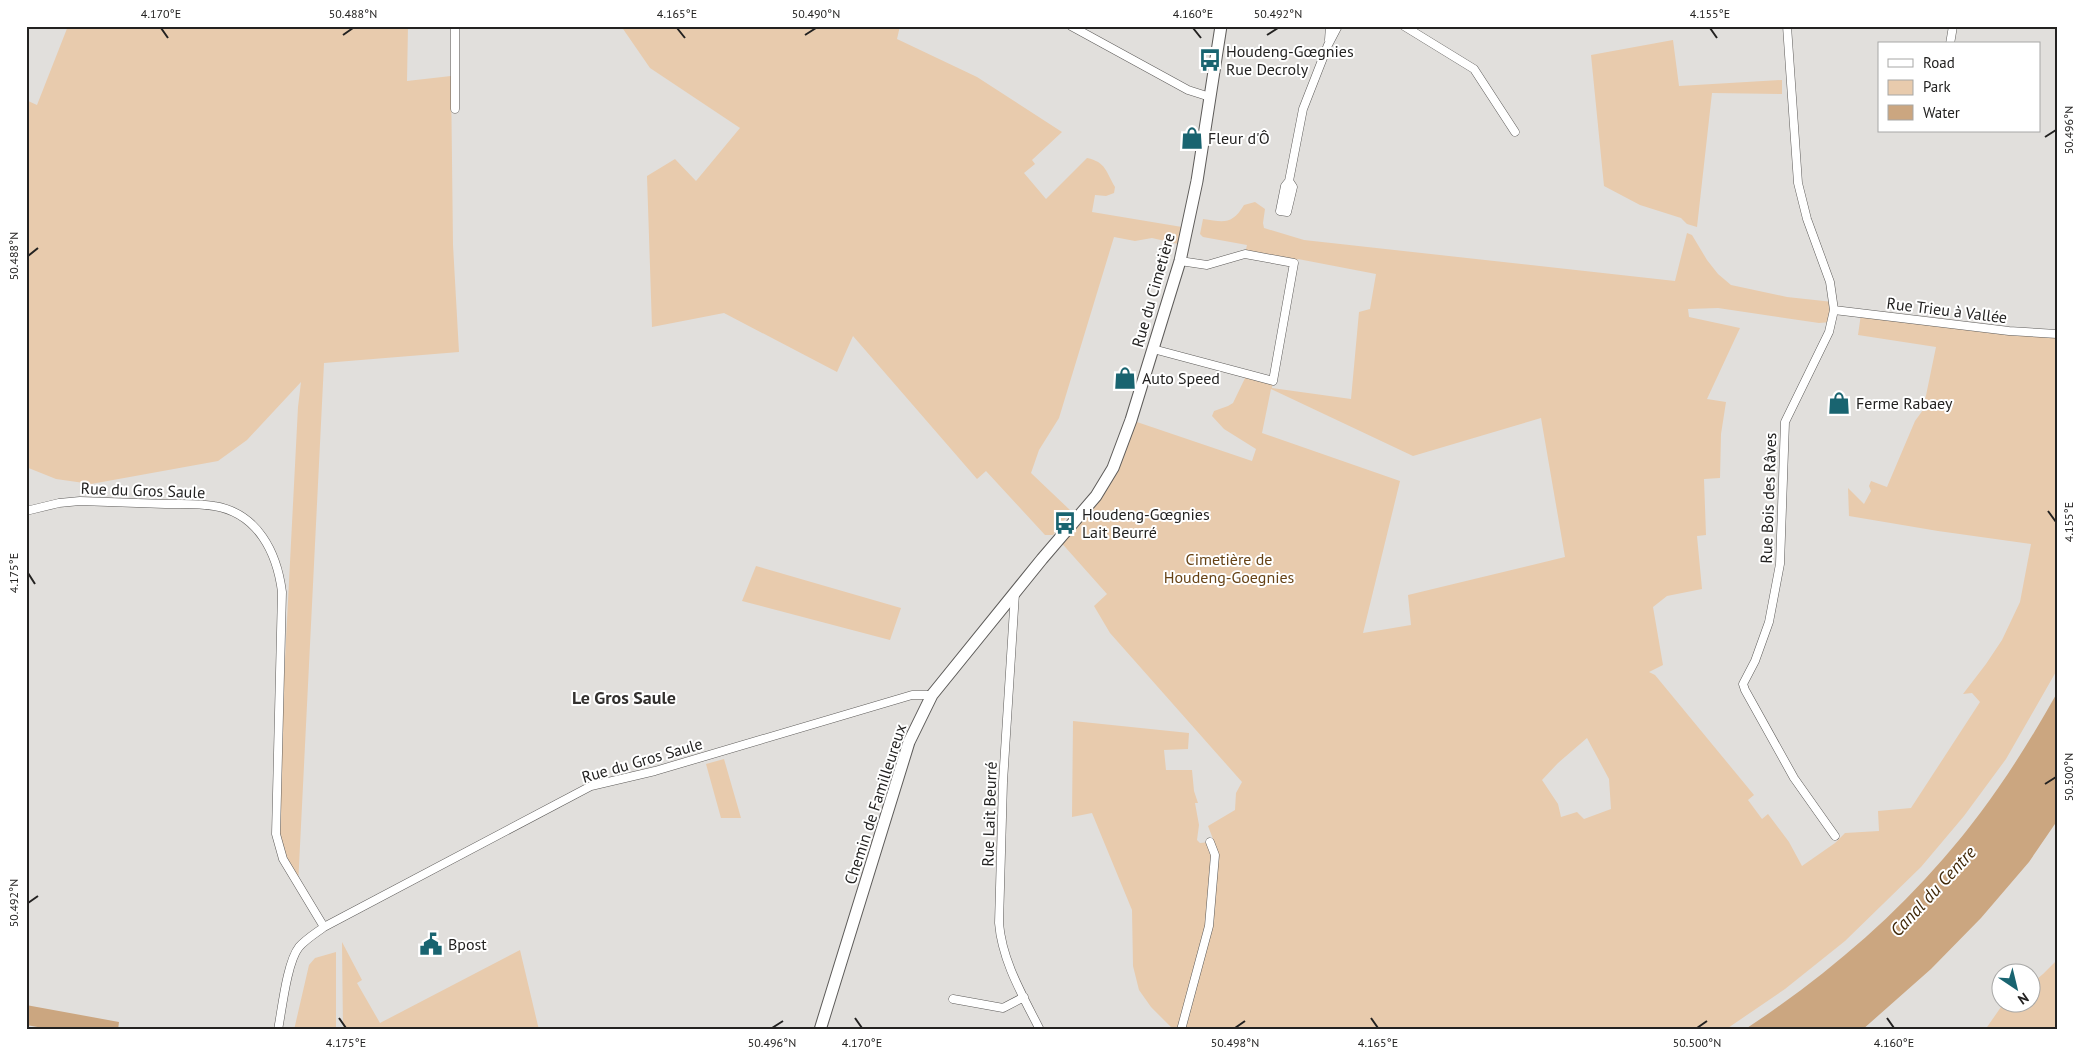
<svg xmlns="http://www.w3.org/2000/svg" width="2083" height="1056" font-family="'PT Sans',sans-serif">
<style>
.green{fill:#e8cbad;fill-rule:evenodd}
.water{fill:#cba680}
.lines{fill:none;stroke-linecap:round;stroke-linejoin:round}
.street-casing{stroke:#5d5b59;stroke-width:9}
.secondary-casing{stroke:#5d5b59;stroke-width:13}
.street{stroke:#fff;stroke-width:8}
.secondary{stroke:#fff;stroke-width:11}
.ticks{fill:none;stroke:#232221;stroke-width:2}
.labels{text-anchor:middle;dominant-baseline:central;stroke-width:4;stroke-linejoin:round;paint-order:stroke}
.poi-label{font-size:16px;fill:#232221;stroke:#fff;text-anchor:start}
.street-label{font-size:16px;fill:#232221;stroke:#fff}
.park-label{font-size:16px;fill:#674316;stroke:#fff}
.neighbourhood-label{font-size:18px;font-weight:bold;fill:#32302e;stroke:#fff}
.water-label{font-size:18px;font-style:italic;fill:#412808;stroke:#fff}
.neatline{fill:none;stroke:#232221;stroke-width:2}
.ticks-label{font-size:12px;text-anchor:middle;fill:#232221}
</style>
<rect width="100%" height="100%" fill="#e1dfdc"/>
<path class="green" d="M68,26H408L407,81L451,76L453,245L459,352L324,363L298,886L276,834L298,407L301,382L247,440L218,461L91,484L56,479L26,467V100L37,105Z
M621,26H900L897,39L977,77L1062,132L1032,160L1035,164L1024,173L1046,199L1087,158C1106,162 1106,172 1115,187L1114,193L1106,196L1095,195L1092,212L1182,227L1178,244L1152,238L1135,241L1114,237L1059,418L1039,450L1031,473L1071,511L1053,535H1045L986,471L977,479L853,336L837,372L724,313L652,327L647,176L675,159L696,181L740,128L650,68Z
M1673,40L1679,86L1782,80V94L1712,93L1697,227L1687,224L1681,218L1640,205L1604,186L1591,55Z
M1255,202L1265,209L1263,223L1264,228L1304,240L1675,281L1687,233L1692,235L1707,260L1718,274L1731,285L1787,297L1833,302L1831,322L1819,323L1718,308L1688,309L1689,317L1740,328L1707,399L1726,402L1721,434L1720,478L1704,479L1706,535L1697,536L1702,589L1667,596L1653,607L1663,665L1649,672L1655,675L1754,795L1748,800L1762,819L1768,814L1789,842L1802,866L1835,843L1845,833L1879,831L1878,811L1911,808L1980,702L1972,693L1963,694L1986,664L2002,640L2020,602L2031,544L1938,531L1849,516L1848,488L1864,504L1871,491L1869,486L1871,481L1887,487L1915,421L1923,410L1936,347L1858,335L1861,314L2057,334V670L2006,759L1964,816L1921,867L1845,941L1785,989L1725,1030H1174L1151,1007L1139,990L1133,966L1132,910L1092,813L1072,817L1073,721L1189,733L1188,749L1164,750L1166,770H1192L1194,791L1198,803H1195L1199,825L1197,840L1200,843L1210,842L1213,839L1208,826L1235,810L1236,793L1242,782L1110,633L1094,606L1107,594L1058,539L1096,496L1131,420L1252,461L1256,449L1224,429L1212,416L1214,411L1228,406L1233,403L1247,374L1273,381L1272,388L1351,399L1359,312L1370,309L1376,274L1298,259L1294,263L1245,254L1247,245L1203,237L1200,234L1203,219C1224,222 1232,225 1244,205ZM1271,389L1413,456L1541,418L1565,557L1408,595L1411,625L1363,633L1400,481L1262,433ZM1587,738L1609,779L1611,809L1584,819L1577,812L1561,817L1558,804L1542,780L1558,763Z
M756,566L901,608L890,640L742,601Z
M724,759L741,818H721L706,764Z
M342,942L362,980L357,983L380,1023L520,950L539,1030H343Z
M336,952V1030H294L309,965L315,958Z
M2057,960V1030H1985L2001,1007L2006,1004H2030L2031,984L2043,974Z"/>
<path class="water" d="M2057,693V821L2029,862L1981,918L1931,969L1862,1030H1744C1817,982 1886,925 1943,859C1987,809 2024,752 2057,693Z
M26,1005L119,1022L118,1030H55L26,1025Z"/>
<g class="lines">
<defs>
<path id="street" d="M455,26V109
M1071,26L1188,90L1210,97
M1404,26L1474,69L1515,132
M1787,26L1798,183L1807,219L1830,282L1834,310L1829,332L1785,422L1780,564L1769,622L1755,661L1743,684L1745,690L1794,778L1835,836
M1329,40L1330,26
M1950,44L1953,26
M1289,181L1293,187L1287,212L1280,211L1285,186L1289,181L1303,109L1328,45L1338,26
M1834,310L2009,331L2057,334
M1153,349L1273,381L1294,263L1245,254L1207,265L1180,261
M26,511L59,503L80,501C108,502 136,503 165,504C181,504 198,503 214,506C258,513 277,553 282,592L276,834L283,859L324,927
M1015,593L1003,782L999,923C1002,961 1023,996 1040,1030
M953,999L1003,1008L1024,997
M278,1030C282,1009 287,962 299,947C306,939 316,933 324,927L591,786L655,771L912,695H932
M1181,1030L1209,926L1215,855L1210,842"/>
<path id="secondary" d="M820,1030L909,742L932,695L1042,559L1096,496L1113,468L1131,420L1180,261L1197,181L1221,26"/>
</defs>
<use href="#street" class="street-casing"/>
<use href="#secondary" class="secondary-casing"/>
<use href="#street" class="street"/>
<use href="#secondary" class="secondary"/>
</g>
<path class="ticks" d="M161,28L168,38M677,28L685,38M1193,28L1201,38M1710,28L1717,38M343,35L353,28M805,35L816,28M1267,35L1278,28M2045,137L2056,130M28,256L38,248M2048,511L2056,522M28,573L35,584M2045,784L2056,777M28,903L38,896M339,1018L346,1028M855,1018L862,1028M1371,1018L1378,1028M1887,1018L1894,1028M772,1028L783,1021M1235,1028L1245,1021M1697,1028L1707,1021"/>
<defs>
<symbol id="bus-bare" viewBox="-9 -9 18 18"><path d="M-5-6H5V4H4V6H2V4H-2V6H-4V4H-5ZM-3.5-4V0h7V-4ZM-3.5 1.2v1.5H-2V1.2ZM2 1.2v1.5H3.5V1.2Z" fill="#196470" stroke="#fff" stroke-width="2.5" paint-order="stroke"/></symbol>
<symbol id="shop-bare" viewBox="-9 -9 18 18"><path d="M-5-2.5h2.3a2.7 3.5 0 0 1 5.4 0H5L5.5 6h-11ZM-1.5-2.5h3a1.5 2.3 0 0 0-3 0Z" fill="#196470" stroke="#fff" stroke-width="2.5" paint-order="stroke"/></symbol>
<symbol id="civic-bare" viewBox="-9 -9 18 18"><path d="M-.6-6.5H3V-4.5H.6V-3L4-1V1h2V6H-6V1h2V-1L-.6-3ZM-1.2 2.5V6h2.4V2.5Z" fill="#196470" stroke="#fff" stroke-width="2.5" paint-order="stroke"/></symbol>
</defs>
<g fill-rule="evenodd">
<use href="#bus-bare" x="1194" y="44" width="32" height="32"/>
<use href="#shop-bare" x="1176" y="122" width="32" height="32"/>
<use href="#shop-bare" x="1109" y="362" width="32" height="32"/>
<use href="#shop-bare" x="1823" y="387" width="32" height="32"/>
<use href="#bus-bare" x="1049" y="507" width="32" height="32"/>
<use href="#civic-bare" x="415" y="928" width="32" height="32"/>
</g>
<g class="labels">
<g class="poi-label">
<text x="1226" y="51">Houdeng-Gœgnies<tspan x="1226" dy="18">Rue Decroly</tspan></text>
<text x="1208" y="138">Fleur d'Ô</text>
<text x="1142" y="378">Auto Speed</text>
<text x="1856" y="403">Ferme Rabaey</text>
<text x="1082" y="514">Houdeng-Gœgnies<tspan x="1082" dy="18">Lait Beurré</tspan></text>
<text x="448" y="944">Bpost</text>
</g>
<g class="street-label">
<text transform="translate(1153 290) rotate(-74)">Rue du Cimetière</text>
<text transform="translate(1947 310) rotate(7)">Rue Trieu à Vallée</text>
<text transform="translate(143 490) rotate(2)">Rue du Gros Saule</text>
<text transform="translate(1768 498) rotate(-88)">Rue Bois des Râves</text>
<text transform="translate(642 760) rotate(-16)">Rue du Gros Saule</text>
<text transform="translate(875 804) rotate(-72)">Chemin de Familleureux</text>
<text transform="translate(989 814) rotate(-88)">Rue Lait Beurré</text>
</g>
<g class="park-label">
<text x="1229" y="559">Cimetière de<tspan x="1229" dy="18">Houdeng-Goegnies</tspan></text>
</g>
<g class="neighbourhood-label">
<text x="624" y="697">Le Gros Saule</text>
</g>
<g class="water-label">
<text transform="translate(1933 891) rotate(-47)">Canal du Centre</text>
</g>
</g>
<rect width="2083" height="1056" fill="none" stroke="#ffffff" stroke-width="55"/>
<rect x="1878" y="42" width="162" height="90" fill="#ffffff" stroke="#a7a7a6"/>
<rect x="1888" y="59" width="25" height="8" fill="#ffffff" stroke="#a7a7a6"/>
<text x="1923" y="68" font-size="15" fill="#232221">Road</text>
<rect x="1888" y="80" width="25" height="15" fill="#e8cbad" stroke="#a7a7a6"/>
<text x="1923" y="92" font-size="15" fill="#232221">Park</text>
<rect x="1888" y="105" width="25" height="15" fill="#cba680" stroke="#a7a7a6"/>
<text x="1923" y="118" font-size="15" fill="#232221">Water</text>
<g transform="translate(2016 988) rotate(145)"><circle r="24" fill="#ffffff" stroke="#a7a7a6"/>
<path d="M0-4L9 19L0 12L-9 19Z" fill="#196470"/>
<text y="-8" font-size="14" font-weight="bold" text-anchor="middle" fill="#232221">N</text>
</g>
<rect x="28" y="28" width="2028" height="1000" class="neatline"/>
<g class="ticks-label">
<text x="161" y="18">4.170°E</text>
<text x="353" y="18">50.488°N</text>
<text x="677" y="18">4.165°E</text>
<text x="816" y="18">50.490°N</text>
<text x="1193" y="18">4.160°E</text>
<text x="1278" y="18">50.492°N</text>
<text x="1710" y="18">4.155°E</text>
<text transform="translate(2069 130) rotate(-90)" y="4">50.496°N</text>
<text transform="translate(14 256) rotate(-90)" y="4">50.488°N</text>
<text transform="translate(2069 522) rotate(-90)" y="4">4.155°E</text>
<text transform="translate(14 573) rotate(-90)" y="4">4.175°E</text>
<text transform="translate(2069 777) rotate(-90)" y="4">50.500°N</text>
<text transform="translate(14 903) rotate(-90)" y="4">50.492°N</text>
<text x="346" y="1047">4.175°E</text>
<text x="772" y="1047">50.496°N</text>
<text x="862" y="1047">4.170°E</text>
<text x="1235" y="1047">50.498°N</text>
<text x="1378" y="1047">4.165°E</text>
<text x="1697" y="1047">50.500°N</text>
<text x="1894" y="1047">4.160°E</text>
</g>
</svg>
